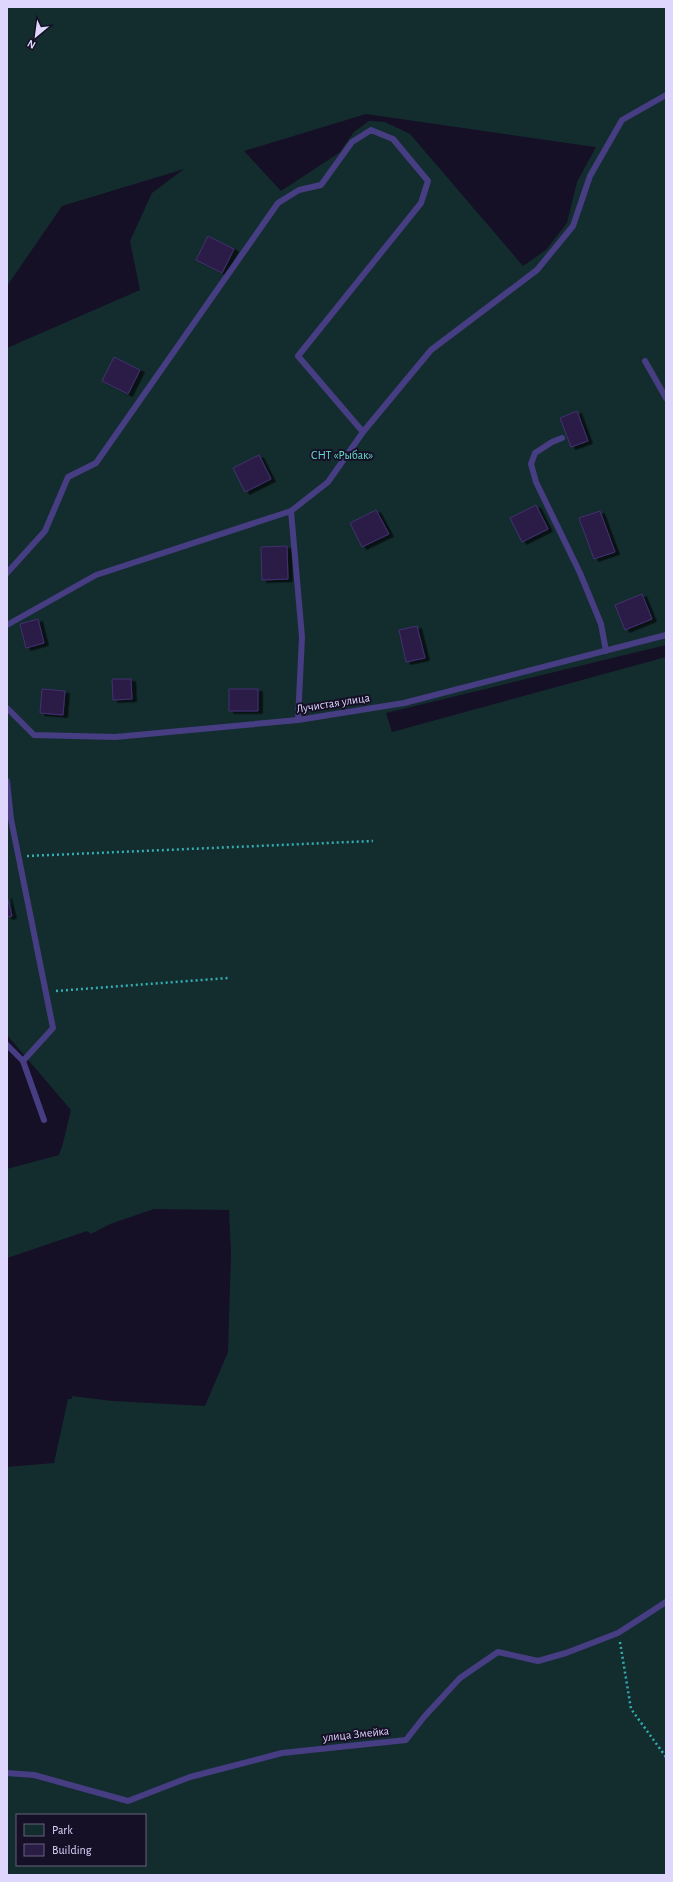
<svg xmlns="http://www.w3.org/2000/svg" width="673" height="1882" font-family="'Alegreya Sans',sans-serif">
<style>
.green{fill:#132d2f;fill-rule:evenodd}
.building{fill:#291d46;stroke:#442f71;filter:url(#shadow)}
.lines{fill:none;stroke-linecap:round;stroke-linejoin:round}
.path{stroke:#33aeb4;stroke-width:2.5;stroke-dasharray:2 3;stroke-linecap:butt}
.service{stroke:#473d83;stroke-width:6}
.labels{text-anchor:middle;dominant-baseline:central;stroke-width:4;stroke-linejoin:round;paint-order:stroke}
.park-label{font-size:12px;fill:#64dccb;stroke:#161026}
.street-label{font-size:12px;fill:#dfd6fe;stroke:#161026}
</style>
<defs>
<filter id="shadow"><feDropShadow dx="4.5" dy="2.5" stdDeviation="0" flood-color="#0009"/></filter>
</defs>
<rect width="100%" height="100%" fill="#161026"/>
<path class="green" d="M7,7H666V645L386,713L392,732L666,657V1875H7V1467L54,1463L68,1399H72V1396L112,1401L205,1406L228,1352L231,1253L229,1210L154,1209L110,1224L91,1234L87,1231L7,1258V1169L59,1155L63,1143L71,1110L7,1035V348L140,290L130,241L152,193L184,169L62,206L7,286ZM366,114L595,147H596L577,182L567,223L546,250L523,266L410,134L385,122L369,121L354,132L339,153L281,191L244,151ZM17,1815H145V1865H17Z"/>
<path class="building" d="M208,236L234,249L222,273L196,260Z
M114,357L140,370L128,394L102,381Z
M577,411L588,441L571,447L560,418Z
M259,455L271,479L245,492L233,468Z
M536,505L548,529L522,542L510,518Z
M376,510L389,534L362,547L350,523Z
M600,511L615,552L594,559L579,518Z
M287,546L288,579L262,580L261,547Z
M642,594L652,619L625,630L615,605Z
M38,619L44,643L26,648L20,624Z
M417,626L425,658L406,662L399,630Z
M112,679H131L132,699L113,700Z
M42,689L65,691L63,715L40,713Z
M229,689H258V711H229Z
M7,896L12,916L7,917Z"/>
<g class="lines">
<path class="path" d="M27,856L373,841
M56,991L228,978
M620,1642L631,1709L666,1757"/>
<path class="service" d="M645,361L666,398
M562,438L552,442L535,453L531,464L536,482L580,573L601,624L606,651
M291,511L302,637L298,720
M7,573L45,531L68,477L96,463L278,203L299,190L321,185L352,142L371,130L393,139L428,181L421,203L298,356L363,432
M7,625L96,575L291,511L328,482L363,432L431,350L537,270L573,226L590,176L622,120L666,95
M7,708L34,735L115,737L298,720L404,703L666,635
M7,781L11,819L53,1028L23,1061
M7,1045L23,1061L44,1120
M7,1773L34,1775L128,1801L190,1777L282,1753L406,1740L424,1717L460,1678L498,1652L538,1661L566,1653L618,1633L666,1602"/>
</g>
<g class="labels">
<g class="park-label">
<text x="342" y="455">СНТ «Рыбак»</text>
</g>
<g class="street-label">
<text transform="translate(333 703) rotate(-9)">Лучистая улица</text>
<text transform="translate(356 1734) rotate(-6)">улица Змейка</text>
</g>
</g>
<rect width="673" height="1882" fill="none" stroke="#dfd6fe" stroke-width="16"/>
<rect x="16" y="1814" width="130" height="52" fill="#161026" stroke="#665f7c"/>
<rect x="24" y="1824" width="20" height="12" fill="#132d2f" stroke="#665f7c"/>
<text x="52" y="1834" font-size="12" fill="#dfd6fe">Park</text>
<rect x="24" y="1844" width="20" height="12" fill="#291d46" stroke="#665f7c"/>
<text x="52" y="1854" font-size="12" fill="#dfd6fe">Building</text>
<g transform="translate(36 36) rotate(209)" stroke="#161026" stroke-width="3" paint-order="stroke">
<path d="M0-3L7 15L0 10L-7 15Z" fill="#dfd6fe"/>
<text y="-6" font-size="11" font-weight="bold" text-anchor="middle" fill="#dfd6fe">N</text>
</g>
</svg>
